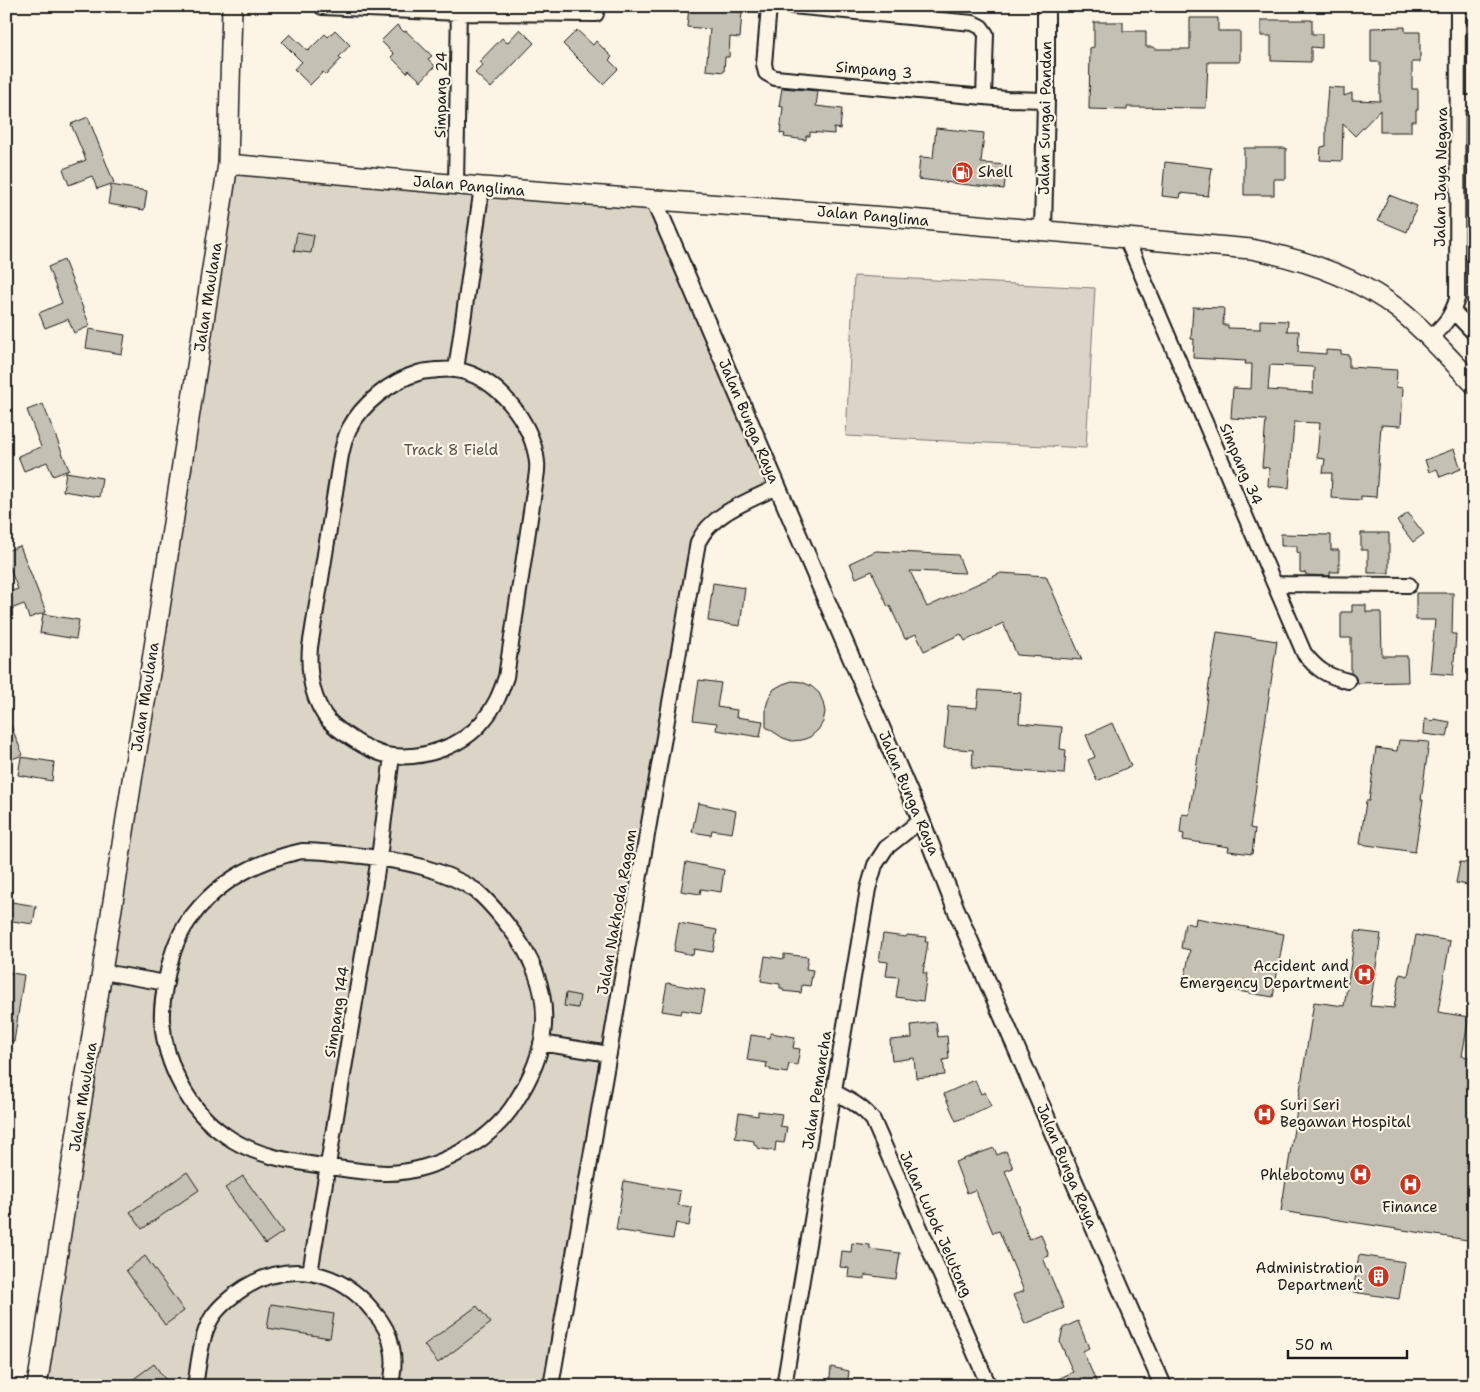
<svg xmlns="http://www.w3.org/2000/svg" width="1480" height="1392" font-family="'Shantell Sans',sans-serif">
<style>
.green{fill:#dbd5c8;stroke:#7c7872}
.building{fill:#c4c0b3;stroke:#1c1c1c;fill-rule:evenodd}
.lines{fill:none;stroke-linecap:round;stroke-linejoin:round}
.minor-casing{stroke:#1c1c1c;stroke-width:18}
.tertiary-casing{stroke:#1c1c1c;stroke-width:20}
.secondary-casing{stroke:#1c1c1c;stroke-width:22}
.minor{stroke:#fcf5e5;stroke-width:14}
.tertiary{stroke:#fcf5e5;stroke-width:16}
.secondary{stroke:#fcf5e5;stroke-width:19}
.labels{text-anchor:middle;dominant-baseline:central;stroke-width:4.5;stroke-linejoin:round;paint-order:stroke}
.street-label{font-size:15px;fill:#1c1c1c;stroke:#fcf5e5}
.poi-label{font-size:15px;fill:#1c1c1c;stroke:#fcf5e5;text-anchor:end}
.park-label{font-size:15px;fill:#555450;stroke:#fcf5e5}
</style>
<rect width="100%" height="100%" fill="#fcf5e5"/>
<filter id="ink" filterUnits="userSpaceOnUse"><feTurbulence type="fractalNoise" baseFrequency=".02" numOctaves="2"/><feDisplacementMap in="SourceGraphic" scale="10" xChannelSelector="R" yChannelSelector="G"/><feConvolveMatrix kernelMatrix="1 2 1 2 8 2 1 2 1" color-interpolation-filters="sRGB"/></filter>
<g filter="url(#ink)">
<path class="green" d="M228,164L654,200L777,487L704,530L551,1386H37Z
M854,276L1095,288L1086,448L846,436Z"/>
<path class="building" d="M689,7L742,12L740,38L730,37L729,57H725L724,72L706,70L710,29L687,27Z
M1190,18H1218V31H1240V62H1208L1206,108L1127,107V110L1089,109L1090,48L1094,47V22H1123V31H1146V47H1154V49H1190Z
M1261,20H1312V34H1322V48L1311,47V62L1271,61V36H1261Z
M397,25L404,32L406,31L432,56L428,59L435,66L421,81L409,70L407,73L391,57L394,54L381,41Z
M1405,27V32H1420V62H1412V89H1418V109L1416,110V121H1411V132H1380V110L1355,136L1343,124L1342,161L1320,160L1321,147L1326,146V112L1328,87L1344,88V96L1352,93V100L1380,101V62H1371V28Z
M520,29L534,43L491,88L475,73L483,65L479,62L502,38L507,43Z
M335,30L350,45L339,57L341,59L326,75L323,72L310,85L294,69L302,62L282,42L290,34L308,51L325,34L328,37Z
M577,30L593,45L596,41L612,57L609,60L618,69L603,84L563,44Z
M782,88L818,91L816,106L842,109L840,129L834,128V134L810,132V136H806V140L784,137L785,134L780,133L783,107L779,106Z
M88,117L114,183L97,189L92,176L69,185L63,169L86,160L71,124Z
M936,128L984,133L981,163L1007,165L1004,189L918,179L920,157L933,158Z
M1244,148H1286V179H1274V195H1244Z
M1165,162L1212,168L1208,196L1181,193L1180,198L1162,196Z
M111,185L147,191L144,210L108,204Z
M1389,195L1417,206L1407,232L1378,220Z
M297,232L314,235L311,253L294,251Z
M64,260L90,326L74,333L68,319L45,328L39,313L62,303L48,267Z
M1193,307L1224,308L1223,325H1228V328L1260,329V320L1288,321L1287,331H1299L1298,352L1326,354V350L1341,351V354L1349,355V367L1397,370L1396,387L1403,388L1401,426L1381,425L1376,497L1361,496V500L1331,498L1332,473H1323L1325,459L1317,458L1320,423L1294,422L1289,488L1268,486L1269,468L1262,467L1266,420L1231,418L1233,388L1251,389L1252,364H1245L1246,361L1193,358L1194,339H1191ZM1270,365L1314,367L1313,393L1268,390Z
M89,329L125,335L122,354L86,348Z
M43,404L69,470L53,476L47,462L24,471L18,456L41,447L27,410Z
M1454,449L1461,469L1440,477L1437,469L1429,472L1425,460Z
M66,472L102,478L99,497L63,491Z
M1408,513L1424,534L1413,542L1397,521Z
M1361,533H1389V573H1368V550H1361Z
M1281,534L1331,535V550H1339V572H1330V576L1306,575V573L1300,572V552L1297,553V546H1281Z
M20,546L46,612L29,618L24,604L6,611V593L18,589L6,559V551Z
M876,551L958,555L965,573L910,571L927,607L1001,573L1046,576L1082,660L1017,655L1003,623L965,641L961,634L924,651L916,634L905,639L890,606L888,607L872,571L856,578L850,563Z
M713,583L745,588L740,626L708,621Z
M1416,593H1453L1452,634H1456L1453,675L1430,673L1435,620H1416Z
M1352,605H1366V612H1381L1382,656H1407L1408,682L1357,683L1356,678L1351,673V638H1341V612H1352Z
M43,614L79,620L76,639L40,633Z
M1217,632L1277,641L1250,828L1255,829L1252,854L1228,851L1229,847L1183,840L1184,834L1180,833L1182,814L1189,815Z
M699,680L721,683L717,707L737,710L736,717L763,721L760,737L716,730L717,723L693,720Z
M792,681L802,682L811,686L819,693L823,702L825,712L823,722L818,730L810,737L802,740L792,741L783,738L766,727V707L769,697L774,689L783,684Z
M979,690L1021,693L1019,723L1062,727L1060,749L1066,750L1064,774L972,768L973,750L944,748L948,706L977,708Z
M6,714L23,755L6,761Z
M1425,719L1433,721L1434,719L1450,722L1447,737L1424,734Z
M1112,723L1131,766L1097,781L1088,760L1095,757L1086,735Z
M1399,740L1429,742L1421,800H1423L1415,852L1360,844L1366,801H1369L1376,748L1397,751Z
M21,757L54,762L52,781L18,775Z
M698,803L736,811L732,833L712,830L711,835L692,832Z
M686,862L724,870L721,892L701,889L700,894L681,891Z
M1460,862L1474,864V886L1456,883Z
M6,901L36,906L33,924L6,920Z
M1196,918L1284,934L1273,997L1184,982L1190,950L1181,948L1185,923L1195,925Z
M679,923L717,930L713,952L694,949L693,955L674,951Z
M1356,931L1381,934L1370,1006L1394,1008L1400,974L1408,976L1416,935L1450,941L1438,1012L1469,1017L1462,1056L1474,1058V1241L1281,1211L1314,1002L1344,1006Z
M883,934L906,937L907,935L926,937L925,942H928L923,973H927L923,1001L896,997L899,977L886,976L888,962L879,961Z
M784,954L808,957L806,969L813,970L810,986L802,985L801,993L783,991V988H780V984L761,981L765,956L784,959Z
M6,972L24,975L14,1042L6,1041Z
M667,983L705,990L701,1013L682,1010L681,1014L662,1011Z
M566,993L580,996L578,1008L564,1006Z
M936,1022L938,1037L947,1036L949,1059L943,1060L945,1075L916,1078L914,1058L892,1061L890,1040L912,1038L911,1025Z
M771,1033L795,1037L793,1048L800,1049L797,1065L789,1064L787,1073L770,1070V1068L766,1067L767,1063L747,1060L751,1035L770,1038Z
M975,1080L981,1094L985,1092L991,1106L956,1121L944,1094Z
M758,1111L782,1114L780,1126L787,1127L784,1143L776,1142L775,1151L757,1148V1146L754,1145V1141L735,1138L739,1113L758,1116Z
M994,1148L997,1155L1006,1151L1013,1168L1005,1171L1020,1209L1018,1210L1029,1239L1041,1234L1049,1256L1043,1258L1064,1308L1025,1324L1013,1295L1024,1291L999,1231L993,1233L975,1190L967,1193L955,1162Z
M187,1172L199,1190L142,1229L130,1212Z
M243,1176L283,1232L265,1244L225,1188Z
M624,1181L680,1191L678,1205L692,1207L689,1226L676,1223L673,1239L616,1230Z
M852,1243L870,1245V1249L900,1253L896,1279L865,1275V1279L848,1277L849,1268L840,1267L842,1251L851,1252Z
M1359,1255L1405,1262L1399,1299L1353,1292Z
M145,1256L184,1311L165,1325L126,1270Z
M271,1304L334,1314L330,1338L267,1328Z
M477,1306L491,1323L438,1363L424,1345Z
M1078,1321L1089,1348L1083,1351L1098,1386H1043L1073,1372L1060,1342L1063,1328Z
M154,1364L170,1386H124Z
M831,1367L849,1371L847,1386H829Z"/>
<g class="lines">
<defs>
<path id="minor" d="M769,6L764,64L766,73L775,78L1006,99L1046,100
M792,6L973,23L981,27L986,34L984,97
M322,7L459,13L596,14
M1458,103H1474
M456,185L459,6
M1126,238L1304,653C1317,670 1327,676 1348,681
M1453,311L1474,333
M1430,338C1444,325 1451,318 1457,299L1458,6
M437,370C443,370 450,369 456,370C497,376 533,423 537,462C538,470 536,478 535,485L506,677C500,694 495,707 483,721C463,746 425,759 393,756C379,755 363,746 351,738C342,732 332,726 325,716C311,695 308,672 310,647L341,455C343,446 345,437 349,429C362,404 391,381 418,373C424,371 431,371 437,370Z
M456,370L482,187
M1275,584L1409,585
M302,851C322,851 343,854 363,856C403,861 441,868 475,890C488,900 499,914 509,927C551,980 556,1035 521,1093C509,1115 492,1133 471,1146C446,1161 417,1173 387,1173C369,1173 350,1170 331,1167C295,1162 255,1157 225,1135C189,1111 165,1064 162,1021C161,1006 164,991 167,976C171,954 179,932 193,915C220,880 260,860 302,851Z
M103,972L166,983
M541,1043L609,1054
M834,1092C849,1100 862,1106 873,1120L989,1386
M310,1273L379,858L392,756
M195,1386C199,1364 200,1339 211,1319C218,1307 232,1296 244,1288C289,1260 340,1270 373,1311C382,1321 390,1335 392,1348C395,1360 393,1373 391,1386
M551,1386L698,542C712,513 749,501 777,487
M784,1386L868,889L875,865L886,848L921,820"/>
<path id="tertiary" d="M654,200L853,662L921,820L955,907L1163,1386
M1043,230L1046,100V6"/>
<path id="secondary" d="M228,164L482,187L899,218L1251,249C1303,259 1355,276 1398,309C1426,331 1449,358 1474,384
M37,1386L133,774L151,667L228,164L232,6"/>
</defs>
<use href="#minor" class="minor-casing"/>
<use href="#tertiary" class="tertiary-casing"/>
<use href="#secondary" class="secondary-casing"/>
<use href="#minor" class="minor"/>
<use href="#tertiary" class="tertiary"/>
<use href="#secondary" class="secondary"/>
</g>
</g>
<defs>
<symbol id="fuel-disc" viewBox="-11 -11 22 22"><circle r="9.5" fill="#c8321e" stroke="#fcf5e5"/><path d="M-5.5-6h7V0h2V4h1.3V-2.5L3-4.5l.8-.8L6-3V5H2.5V1h-1V6h-7ZM-4.2-4.7v3.2H.2V-4.7Z" fill="#fff"/></symbol>
<symbol id="hospital-disc" viewBox="-11 -11 22 22"><circle r="9.5" fill="#c8321e" stroke="#fcf5e5"/><path d="M-5-5h3v3.5h4V-5h3V5h-3V1.5h-4V5h-3Z" fill="#fff"/></symbol>
<symbol id="building-disc" viewBox="-11 -11 22 22"><circle r="9.5" fill="#c8321e" stroke="#fcf5e5"/><path d="M-4-6H4V6H1V3H-1V6H-4ZM-2.5-4.3h1.7v1.8h-1.7ZM.8-4.3h1.7v1.8H.8ZM-2.5-1h1.7V.8h-1.7ZM.8-1h1.7V.8H.8Z" fill="#fff"/></symbol>
</defs>
<g fill-rule="evenodd">
<use href="#fuel-disc" x="950" y="160" width="25" height="25"/>
<use href="#hospital-disc" x="1352" y="962" width="25" height="25"/>
<use href="#hospital-disc" x="1252" y="1102" width="25" height="25"/>
<use href="#hospital-disc" x="1348" y="1162" width="25" height="25"/>
<use href="#hospital-disc" x="1398" y="1172" width="25" height="25"/>
<use href="#building-disc" x="1366" y="1264" width="25" height="25"/>
</g>
<g class="labels">
<g class="street-label">
<text transform="translate(874 70) rotate(5)">Simpang 3</text>
<text transform="translate(441 95) rotate(-89)">Simpang 24</text>
<text transform="translate(1045 118) rotate(-89)">Jalan Sungai Pandan</text>
<text transform="translate(1441 177) rotate(-89)">Jalan Jaya Negara</text>
<text transform="translate(469 186) rotate(5)">Jalan Panglima</text>
<text transform="translate(873 216) rotate(5)">Jalan Panglima</text>
<text transform="translate(208 297) rotate(-81)">Jalan Maulana</text>
<text transform="translate(749 421) rotate(67)">Jalan Bunga Raya</text>
<text transform="translate(1241 464) rotate(67)">Simpang 34</text>
<text transform="translate(145 697) rotate(-81)">Jalan Maulana</text>
<text transform="translate(909 793) rotate(67)">Jalan Bunga Raya</text>
<text transform="translate(617 912) rotate(-80)">Jalan Nakhoda Ragam</text>
<text transform="translate(337 1012) rotate(-81)">Simpang 144</text>
<text transform="translate(817 1090) rotate(-81)">Jalan Pemancha</text>
<text transform="translate(83 1097) rotate(-81)">Jalan Maulana</text>
<text transform="translate(1067 1166) rotate(67)">Jalan Bunga Raya</text>
<text transform="translate(936 1224) rotate(66)">Jalan Lubok Jelutong</text>
</g>
<g class="poi-label">
<text x="978" y="172" text-anchor="start">Shell</text>
<text x="1349" y="966">Accident and<tspan x="1349" dy="17">Emergency Department</tspan></text>
<text x="1280" y="1105" text-anchor="start">Suri Seri<tspan x="1280" dy="17">Begawan Hospital</tspan></text>
<text x="1345" y="1175">Phlebotomy</text>
<text x="1410" y="1207" text-anchor="middle">Finance</text>
<text x="1363" y="1268">Administration<tspan x="1363" dy="17">Department</tspan></text>
</g>
<g class="park-label">
<text x="451" y="450">Track 8 Field</text>
</g>
</g>
<rect width="1480" height="1392" fill="none" stroke="#fcf5e5" stroke-width="25"/>
<rect x="12" y="12" width="1455" height="1367" fill="none" stroke="#1c1c1c" stroke-width="2" filter="url(#ink)"/>
<path d="M1288 1350v8h119v-8" fill="none" stroke="#1c1c1c" stroke-width="2.5"/>
<text x="1295" y="1350" font-size="15" fill="#1c1c1c" stroke="#fcf5e5" stroke-width="4" paint-order="stroke">50 m</text>
</svg>
